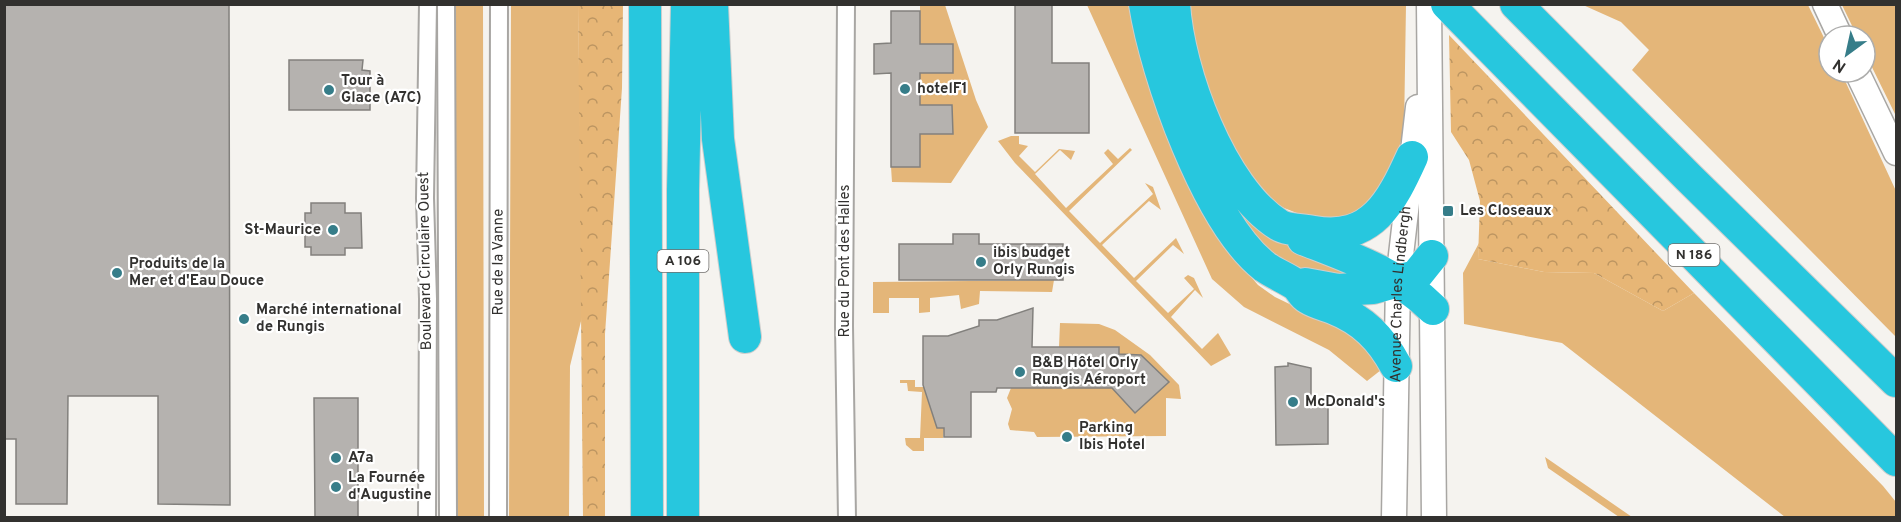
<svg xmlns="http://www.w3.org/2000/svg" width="1901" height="522" font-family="Overpass,sans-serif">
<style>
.grass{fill:#e4b679}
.forest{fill:url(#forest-crowns)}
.building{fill:#b5b2af;stroke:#82807d;stroke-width:1.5}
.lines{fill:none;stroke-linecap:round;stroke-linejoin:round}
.street-casing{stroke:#a8a6a3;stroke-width:20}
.secondary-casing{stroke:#a8a6a3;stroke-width:27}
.highway-casing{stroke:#cececd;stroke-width:34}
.street{stroke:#fff;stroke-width:16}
.secondary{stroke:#fff;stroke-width:24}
.highway{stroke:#27c7de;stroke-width:32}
.poi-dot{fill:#367d89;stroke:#fff;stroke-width:2}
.labels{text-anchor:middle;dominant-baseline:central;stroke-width:4.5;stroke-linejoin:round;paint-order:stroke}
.shield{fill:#fff;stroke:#706f6d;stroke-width:1.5}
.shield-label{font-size:14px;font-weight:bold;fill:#32312f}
.poi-label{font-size:15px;font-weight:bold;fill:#32312f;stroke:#fff;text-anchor:start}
.street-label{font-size:15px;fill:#32312f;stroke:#fff}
</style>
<defs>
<pattern id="forest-crowns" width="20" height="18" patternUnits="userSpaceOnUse" patternTransform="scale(1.5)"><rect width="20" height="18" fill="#e7b676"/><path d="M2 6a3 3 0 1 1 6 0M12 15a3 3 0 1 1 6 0" fill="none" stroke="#bc9561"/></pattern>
</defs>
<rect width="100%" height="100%" fill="#f5f3ef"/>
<path class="grass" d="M454,5H483L484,517H456Z
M511,5H578L583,313L570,366L569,517L509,518Z
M920,5H945L976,100L988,127L951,183L892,182L891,167H920V134H952V105H920V73H953L952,44H920Z
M1087,5H1133L1229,251L1258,285L1275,297L1364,340L1381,370L1367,381L1329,350L1244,307L1212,279Z
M1183,5H1406L1404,130L1393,169L1366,210L1331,220L1307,217L1279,206L1255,187L1210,108Z
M1583,5H1808L1829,48V72H1841L1896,191V337L1632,70L1649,50L1621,22Z
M1842,5H1896V116L1865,53V36H1857Z
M1011,136H1019V144L1028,146L1019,156L1035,172L1059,149L1075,151L1071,160L1060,150L1035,174L1066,208L1113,164L1104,153L1108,149L1118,159L1130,148L1132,150L1069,211L1100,243L1153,194L1145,183L1153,187L1161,210L1149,201L1102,245L1134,278L1176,238L1184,254L1173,245L1136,281L1168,313L1194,289L1184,278L1188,275L1194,278L1203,298L1195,290L1171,317L1202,349L1218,333L1231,355L1211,366L1015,163L998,141Z
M1227,193L1366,275L1322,278L1273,255L1244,230Z
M1479,243L1478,259L1544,272L1594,273L1663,311L1694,293L1883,486L1896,502V517H1785L1562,343L1464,324L1463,273Z
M1054,280L1052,292L980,291L979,304L961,309L959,295L930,298V312L919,313V298H889V313H873V282Z
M1060,323L1099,324L1115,330L1150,355L1179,385L1181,399L1166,398V436L1037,437L1034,432L1010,430L1008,424L1012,409L1007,398L1011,388H1119V395L1135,412L1168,383L1119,365V347H1059Z
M900,380H915V387H924L937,428H944L943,438H924V451H913L906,445L905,438H920L922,392L908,391L907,383H900Z
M1545,457L1632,517H1619L1548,468Z"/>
<path class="forest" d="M578,5H623L622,88L605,334V517H583Z
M1449,35L1694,293L1663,311L1594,273L1544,272L1478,259L1480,201L1469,160L1451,132Z"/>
<path class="building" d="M4,4H229L230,505L158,504V396H68L67,504H16V439H4Z
M1015,4H1052V63H1089V133H1015Z
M891,11H920V44H953V73H920V105H952L953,134H920V167H891V73L874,74V44L891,43Z
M289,60H363L362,70L370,71V110H289Z
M311,203H345V213H361L362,248H345V255H311V247H305V213H311Z
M953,234H979V244H1063V280H899V244H953Z
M1033,308L1032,347H1119V354L1141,355L1169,382L1135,413L1112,388H997L996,392H971V437H944V428H937L923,385V336H948L979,326V320H997Z
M1288,363L1311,368V407L1328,406V444L1276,445L1275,367L1288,366Z
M314,398H358V518H315Z"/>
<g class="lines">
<defs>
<g id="street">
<path d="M446,4L448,518"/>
<path d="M846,4L844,326L847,518"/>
<path d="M427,518L428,299L425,198L428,4"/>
<path id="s1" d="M498,518L499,4"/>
</g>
<g id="secondary">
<path d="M1429,4L1434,518"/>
<path d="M1825,4L1840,36"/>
<path d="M1857,72L1896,153"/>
<path id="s2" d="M1394,518L1398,281L1418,107"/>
</g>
<path id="highway" d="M645,4L647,518
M712,4L718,139L745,337
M1145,4C1156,75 1208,223 1265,267C1275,274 1286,278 1296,285C1301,289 1302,295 1308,298C1316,303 1325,305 1333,308C1363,320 1381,338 1396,366
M1174,4C1178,71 1221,189 1279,225C1287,230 1305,230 1314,232C1372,242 1392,201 1412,157
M1447,4L1896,460
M1516,4L1689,178L1896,381
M1303,239C1349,257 1397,273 1433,309
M1305,284L1338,290L1373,288L1416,276L1432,256
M683,518V190L687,4"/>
</defs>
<use href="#street" class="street-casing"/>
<use href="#secondary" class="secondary-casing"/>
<use href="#highway" class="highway-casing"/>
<use href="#street" class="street"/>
<use href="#secondary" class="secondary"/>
<use href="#highway" class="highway"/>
</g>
<g class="poi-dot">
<circle cx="905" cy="89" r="6"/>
<circle cx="329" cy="90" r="6"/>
<rect x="1442" y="205" width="12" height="12" rx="3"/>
<circle cx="333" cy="230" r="6"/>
<circle cx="981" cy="262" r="6"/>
<circle cx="117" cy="273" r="6"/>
<circle cx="244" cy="319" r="6"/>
<circle cx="1020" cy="372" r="6"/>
<circle cx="1293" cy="402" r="6"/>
<circle cx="1067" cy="437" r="6"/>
<circle cx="336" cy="458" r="6"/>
<circle cx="336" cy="487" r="6"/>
</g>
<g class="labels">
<g class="shield">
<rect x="1668.5" y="244" width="51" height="22" rx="4.5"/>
<rect x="657.5" y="250" width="51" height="22" rx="4.5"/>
</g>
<g class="shield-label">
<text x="1694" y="255">N 186</text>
<text x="683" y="261">A 106</text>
</g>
<g class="poi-label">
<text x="341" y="81">Tour à<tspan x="341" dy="17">Glace (A7C)</tspan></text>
<text x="917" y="89">hotelF1</text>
<text x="1460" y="211">Les Closeaux</text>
<text x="321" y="230" text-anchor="end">St-Maurice</text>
<text x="993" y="253">ibis budget<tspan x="993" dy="17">Orly Rungis</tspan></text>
<text x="129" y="264">Produits de la<tspan x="129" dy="17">Mer et d'Eau Douce</tspan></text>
<text x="256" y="310">Marché international<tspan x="256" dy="17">de Rungis</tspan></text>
<text x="1032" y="363">B&amp;B Hôtel Orly<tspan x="1032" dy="17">Rungis Aéroport</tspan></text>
<text x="1305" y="402">McDonald's</text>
<text x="1079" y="428">Parking<tspan x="1079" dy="17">Ibis Hotel</tspan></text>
<text x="348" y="458">A7a</text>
<text x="348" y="478">La Fournée<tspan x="348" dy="17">d'Augustine</tspan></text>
</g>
<g class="street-label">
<text transform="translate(426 261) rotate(-91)">Boulevard Circulaire Ouest</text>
<text stroke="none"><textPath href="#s1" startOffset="256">Rue de la Vanne</textPath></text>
<text transform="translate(845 261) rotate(-90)">Rue du Pont des Halles</text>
<text stroke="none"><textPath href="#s2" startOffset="224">Avenue Charles Lindbergh</textPath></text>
</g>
</g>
<rect width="1901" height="522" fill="none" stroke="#32312f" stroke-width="12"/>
<g transform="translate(1847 54) rotate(213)"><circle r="28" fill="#ffffff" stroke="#adadac" stroke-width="1.5"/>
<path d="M0-4.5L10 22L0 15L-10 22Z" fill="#367d89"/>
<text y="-9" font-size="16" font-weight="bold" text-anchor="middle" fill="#32312f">N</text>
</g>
</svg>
